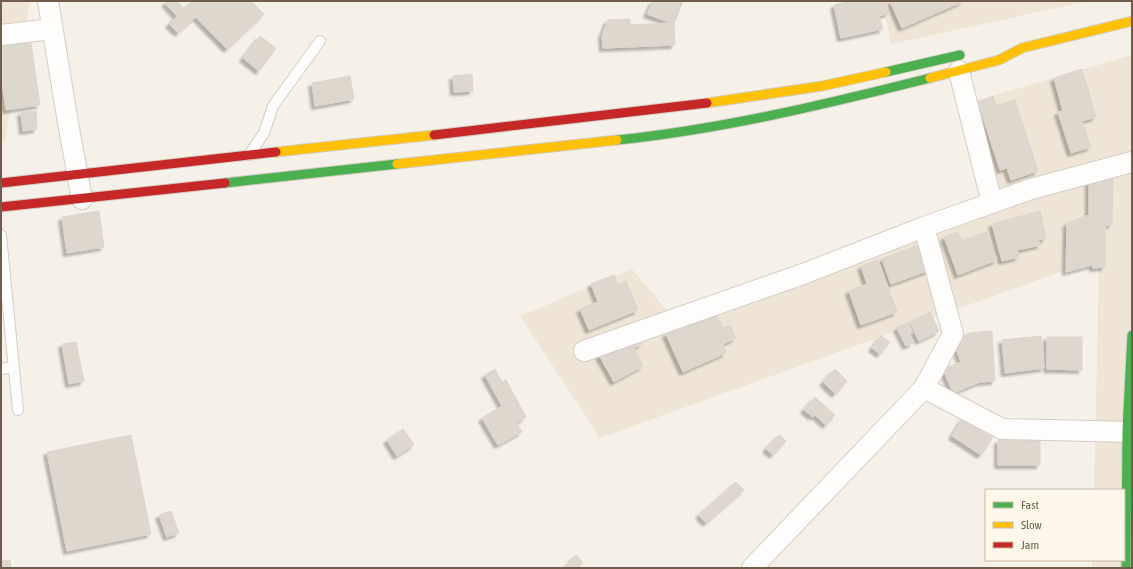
<svg xmlns="http://www.w3.org/2000/svg" width="1133" height="569" font-family="'Asap Condensed',sans-serif">
<style>
.residential{fill:#eee5d6}
.building{fill:#ded7ce;stroke:#ddd5cb;filter:url(#shadow)}
.lines{fill:none;stroke-linecap:round;stroke-linejoin:round}
.lane-casing{stroke:#d4cec7;stroke-width:12}
.street-casing{stroke:#d4cec7;stroke-width:22}
.fast-casing{stroke:#d3cdc4;stroke-width:11}
.slow-casing{stroke:#d3cdc4;stroke-width:11}
.jam-casing{stroke:#d3cdc4;stroke-width:11}
.lane{stroke:#fefdfc;stroke-width:10}
.street{stroke:#fefdfc;stroke-width:20}
.fast{stroke:#4caf50;stroke-width:9}
.slow{stroke:#ffc107;stroke-width:9}
.jam{stroke:#c62828;stroke-width:9}
</style>
<defs>
<filter id="shadow"><feDropShadow dx="-3.5" dy="3.5" stdDeviation="1" flood-color="#0004"/></filter>
</defs>
<rect width="100%" height="100%" fill="#f5f1e8"/>
<path class="residential" d="M1,1H30L5,141L1,142Z
M882,1H1089L891,44Z
M1132,55V568H1092V560H1124V490H1094L1099,258L600,438L520,316L632,269L669,313L998,204L961,105Z"/>
<path class="building" d="M167,1H177L184,9L193,1H251L264,14L227,49L196,17L178,33L169,24L177,16L165,3Z
M653,1H683L674,24L675,45L603,48L602,35L608,20L630,19V25L672,23L647,14Z
M850,1H886L889,13L879,16L883,29L841,38L834,5Z
M890,1H964L902,28Z
M260,36L276,48L259,71L243,58Z
M30,37L40,105L6,110L1,76V41Z
M1082,69L1096,117L1082,121L1091,147L1071,153L1058,112L1063,111L1054,78Z
M472,74L473,91L454,92L453,76Z
M350,76L354,99L315,106L312,83Z
M993,96L996,106L1015,100L1038,171L1011,180L1007,168L1000,170L978,102Z
M36,111L37,129L23,131L21,112Z
M1113,176L1112,224L1105,226V267L1093,268L1092,265L1066,272L1067,223L1089,215V180Z
M99,211L104,247L67,253L62,217Z
M1040,211L1046,238L1038,240L1041,245L1017,250L1019,257L1002,261L992,224Z
M958,232L962,241L986,232L997,260L958,275L944,237Z
M921,244L930,270L891,284L882,259Z
M878,260L897,312L861,325L849,291L867,284L861,266Z
M614,275L618,285L626,281L638,310L589,330L580,309L598,302L591,284Z
M715,311L723,328L730,325L736,338L723,344L726,353L683,372L666,334Z
M930,312L939,331L919,341L910,322Z
M908,322L913,333L909,334L913,343L906,346L897,328Z
M992,331L995,381L980,382L953,393L943,369L961,362L953,340L970,333Z
M637,334L642,344L634,348L643,366L614,382L599,355Z
M881,336L890,342L880,354L872,348Z
M1041,336L1044,368L1005,373L1002,340Z
M1047,337H1082V370L1047,369Z
M76,342L84,381L69,384L62,344Z
M495,369L502,382L506,380L526,417L516,423L522,432L498,445L482,418L502,406L485,375Z
M835,369L847,381L835,394L823,382Z
M815,397L835,415L826,425L815,415L813,417L804,410Z
M963,418L993,437L981,455L952,436Z
M403,429L414,445L397,456L387,440Z
M131,435L151,534L67,551L47,452Z
M779,435L786,441L773,455L766,449Z
M998,440H1040V465H998Z
M736,482L744,490L706,523L699,515Z
M171,511L179,533L167,537L159,515Z
M576,555L583,563L577,568H566L565,567Z
M10,560L11,568H1V561Z"/>
<g class="lines">
<defs>
<path id="lane" d="M249,155L264,133L273,106L320,41
M1,235L18,410
M1,369L14,367"/>
<path id="street" d="M48,1L68,123L82,199
M1,35L52,29
M959,71L992,203
M584,351L803,274L924,227
M924,388L953,334L924,227L1031,189L1132,162
M752,568L924,388L1002,429L1132,432"/>
<path id="fast" d="M886,72L960,55
M617,140C723,129 827,104 930,78
M225,183L397,164
M1126,568L1127,431L1132,335"/>
<path id="slow" d="M930,78L999,60L1022,48L1132,21
M707,103L822,86L886,72
M276,152L434,135
M397,164L617,140"/>
<path id="jam" d="M434,135L707,103
M1,183L276,152
M1,207L225,183"/>
</defs>
<use href="#lane" class="lane-casing"/>
<use href="#street" class="street-casing"/>
<use href="#fast" class="fast-casing"/>
<use href="#slow" class="slow-casing"/>
<use href="#jam" class="jam-casing"/>
<use href="#lane" class="lane"/>
<use href="#street" class="street"/>
<use href="#fast" class="fast"/>
<use href="#slow" class="slow"/>
<use href="#jam" class="jam"/>
</g>
<rect width="1133" height="569" fill="none" stroke="#705d4c" stroke-width="4"/>
<rect x="985" y="489" width="140" height="72" fill="#fdf8e9" stroke="#c5baaa"/>
<rect x="993" y="502" width="20" height="6" fill="#4caf50" stroke="#c5baaa"/>
<text x="1021" y="509" font-size="12" fill="#705d4c">Fast</text>
<rect x="993" y="522" width="20" height="6" fill="#ffc107" stroke="#c5baaa"/>
<text x="1021" y="529" font-size="12" fill="#705d4c">Slow</text>
<rect x="993" y="542" width="20" height="6" fill="#c62828" stroke="#c5baaa"/>
<text x="1021" y="549" font-size="12" fill="#705d4c">Jam</text>
</svg>
